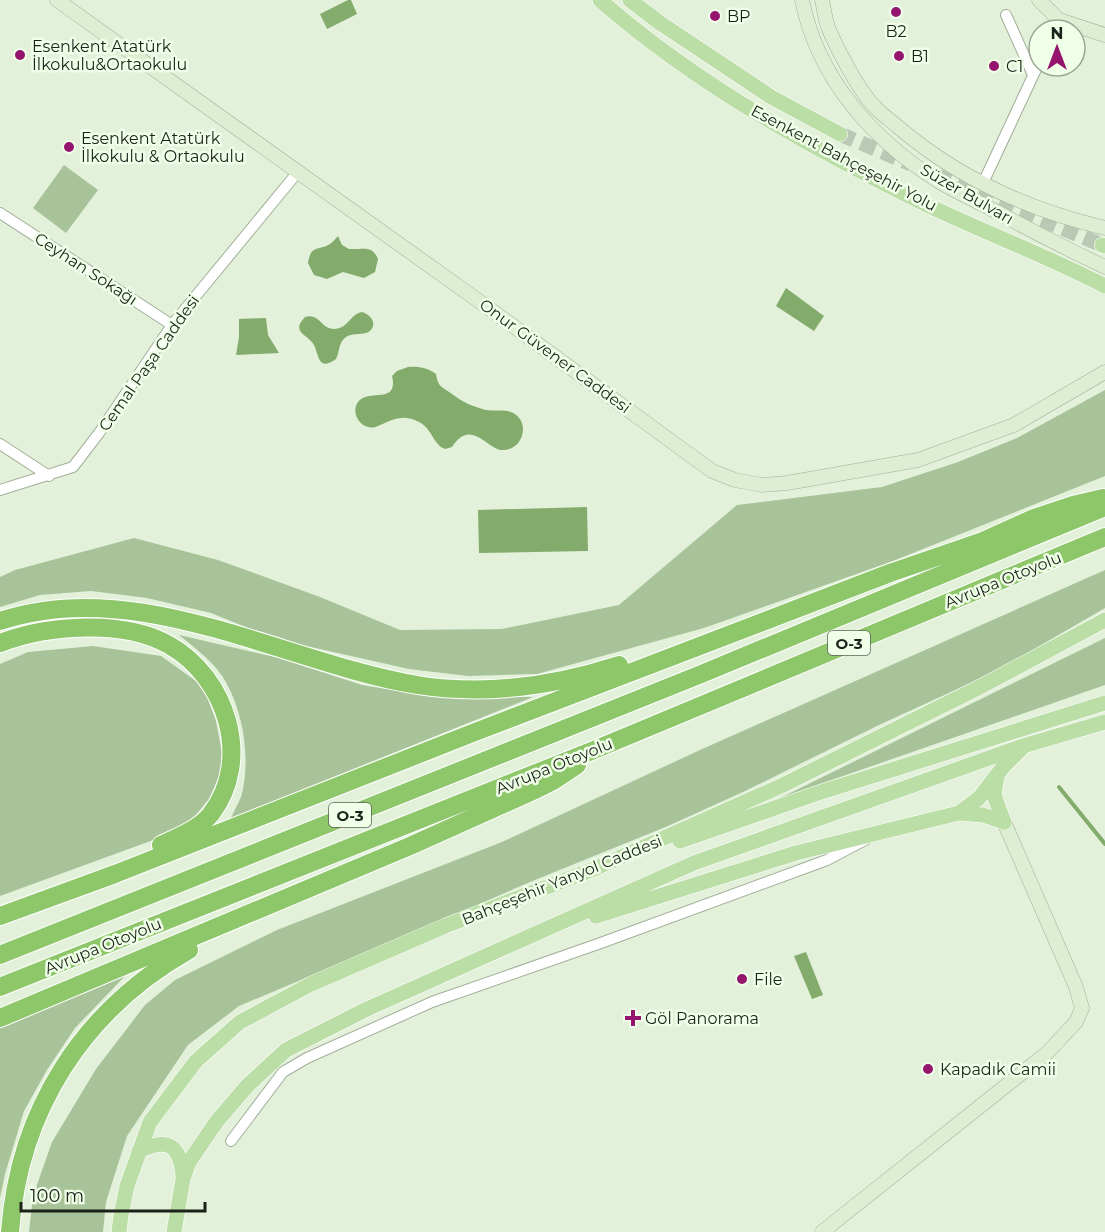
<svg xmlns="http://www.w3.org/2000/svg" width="1105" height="1232" font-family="Montserrat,sans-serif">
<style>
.green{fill:#a8c399}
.water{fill:#83ab6b}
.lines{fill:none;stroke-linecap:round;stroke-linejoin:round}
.stream{stroke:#83ab6b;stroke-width:4}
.primary-tunnel{stroke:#bbc8b4;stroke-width:15;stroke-dasharray:15 8;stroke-linecap:butt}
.street-casing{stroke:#a1af99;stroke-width:12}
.secondary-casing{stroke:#a1af99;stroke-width:15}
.primary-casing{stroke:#fff;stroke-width:16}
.highway-casing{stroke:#fff;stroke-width:20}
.street{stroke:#fff;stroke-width:10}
.secondary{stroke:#ddeed2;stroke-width:14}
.primary{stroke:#bbdda6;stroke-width:15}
.highway{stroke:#8ec66a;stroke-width:18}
.poi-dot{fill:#94146e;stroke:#f0ffe8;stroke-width:2}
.labels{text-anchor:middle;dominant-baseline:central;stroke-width:5;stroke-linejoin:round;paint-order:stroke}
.shield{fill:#f0ffe8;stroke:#5c6457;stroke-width:1.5}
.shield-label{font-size:15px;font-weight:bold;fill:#1c2219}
.poi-label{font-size:16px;fill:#1c2219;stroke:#f0ffe8;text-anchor:start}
.street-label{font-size:16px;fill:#1c2219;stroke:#f0ffe8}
</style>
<rect width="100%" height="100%" fill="#e3f1db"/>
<path class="green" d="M64,165L98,190L66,233L33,208Z
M1105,390V476L893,561L704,628L537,674L468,676L409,669L275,639L211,613L147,598L91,591L40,595L0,607V577L15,570L134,538L218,560L320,597L400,630L502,629L619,605L737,505L882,487L958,462L1017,438Z
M1105,570V608L995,672L881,724L743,792L668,826L530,882L413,933L239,1006L188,1045L127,1136L106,1202L103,1232H29L33,1196L52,1142L96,1069L145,1005L175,980L277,930L502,842L700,750Z
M179,635L279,658L362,685L429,696L533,697L231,818C234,811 238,804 241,797C251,762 244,716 227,684C217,664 196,649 179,635Z
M1105,638V685L780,798Z
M93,646L161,656L203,686L216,721L222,753L220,775L209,799L191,821L167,835L0,896V664L28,652Z
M126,975L75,1028L47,1070L24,1111L5,1174L0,1198V1027Z"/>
<path class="water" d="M348,0H351L357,14L327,29L320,14Z
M338,236L342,245L349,249C362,250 372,244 378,259L375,272L364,278L343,272L327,279L314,275L308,263C311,244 319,251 330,244C333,242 335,239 338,236Z
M786,288L824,316L814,331L776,306Z
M362,312C370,314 378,323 370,331C364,336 353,332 346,337C338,343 340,351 336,359C318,372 319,355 314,345C308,334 290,333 305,317C320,313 321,329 334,329C348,329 350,314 362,312Z
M266,318L268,335L279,353L236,355L239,337V319Z
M408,367C419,366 428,368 436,374C438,388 443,387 452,394C462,402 474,407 486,410C499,412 512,407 520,419C528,432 519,450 503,450C487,450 471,417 452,447L445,449C433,445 432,427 417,421C402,414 392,420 378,426C364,433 349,415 358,402C368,388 399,405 392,376L397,371Z
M587,507L588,551L479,553L478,510Z
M806,952L823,995L812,999L794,956Z"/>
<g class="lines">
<path class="stream" d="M1059,787L1105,844"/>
<path class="primary-tunnel" d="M840,134L911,164
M936,175L1102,245"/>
<defs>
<path id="street" d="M1006,15L1033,75
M983,183L1039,63
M0,213L172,325
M0,444L49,476
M0,490L73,467L99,433L172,325L297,173
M231,1141L283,1072L307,1058L432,1002L598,944L827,860L865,840"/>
<path id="secondary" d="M57,0L483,304L712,471L735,480L762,485L787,483L918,460L1014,425L1105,372
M802,0C818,79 872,139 938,181C958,193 979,202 999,213C1034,232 1069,250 1105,267
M822,0C824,9 825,18 828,27C836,47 859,91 874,106C881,114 890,120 898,127C958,178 1029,210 1105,228
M1039,0L1059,20L1105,35
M822,1232L1047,1053L1076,1022L1082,1008L1076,987L1004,822"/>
<path id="primary" d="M600,0C697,85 812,148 927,205C986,233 1047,256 1105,286
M630,0L660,23L771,97L840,134
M1102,245L1105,246
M959,813L979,798L1004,766L1021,749
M680,841L821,792L1105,703
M596,916L796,853L959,813L983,815L1004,822L994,795L997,776
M139,1151C168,1137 180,1145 183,1176
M119,1232L121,1215L127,1186L150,1122L196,1061L240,1022L311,984L445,926L594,869L781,786L980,687L1105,620
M174,1232L183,1179L189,1162L217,1121L248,1085L286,1050L367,1009L694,863L1023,746L1105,722"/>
<path id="highway" d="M0,621C138,575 282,662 417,685C486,696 554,686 619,665
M0,643C48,625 123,619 169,645C226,677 253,759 211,814C199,829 178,837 161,845
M0,916L115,874L470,734L890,573L983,541L1034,518L1073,505L1103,498
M0,955L699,675L1105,507
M0,987L594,750L1105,537
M0,1018L410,846L537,789L553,781L577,765
M10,1232C19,1110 83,1010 189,950"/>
</defs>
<use href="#street" class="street-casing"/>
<use href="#secondary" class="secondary-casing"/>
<use href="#primary" class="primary-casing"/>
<use href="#highway" class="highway-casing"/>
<use href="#street" class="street"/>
<use href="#secondary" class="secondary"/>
<use href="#primary" class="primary"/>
<use href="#highway" class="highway"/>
</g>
<g class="poi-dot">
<circle cx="896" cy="12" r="6"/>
<circle cx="715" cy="16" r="6"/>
<circle cx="20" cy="55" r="6"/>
<circle cx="899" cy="56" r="6"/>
<circle cx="994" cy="66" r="6"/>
<circle cx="69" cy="147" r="6"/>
<circle cx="742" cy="979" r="6"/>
<path d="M630 1009h6v6h6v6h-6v6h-6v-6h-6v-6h6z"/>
<circle cx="928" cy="1069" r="6"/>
</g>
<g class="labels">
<g class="shield">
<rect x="828" y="631" width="42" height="24" rx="4.5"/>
<rect x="329" y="803" width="42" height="24" rx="4.5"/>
</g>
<g class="shield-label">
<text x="849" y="643">O-3</text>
<text x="350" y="815">O-3</text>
</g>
<g class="poi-label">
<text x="727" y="16">BP</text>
<text x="896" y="31" text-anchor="middle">B2</text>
<text x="32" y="46">Esenkent Atatürk<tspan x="32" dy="18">İlkokulu&amp;Ortaokulu</tspan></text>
<text x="911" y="56">B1</text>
<text x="1006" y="66">C1</text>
<text x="81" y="138">Esenkent Atatürk<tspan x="81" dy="18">İlkokulu &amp; Ortaokulu</tspan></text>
<text x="754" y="979">File</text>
<text x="645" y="1018">Göl Panorama</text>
<text x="940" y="1069">Kapadık Camii</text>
</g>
<g class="street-label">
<text transform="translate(844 158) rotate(28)">Esenkent Bahçeşehir Yolu</text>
<text transform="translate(967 194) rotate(30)">Süzer Bulvarı</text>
<text transform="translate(86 269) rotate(33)">Ceyhan Sokağı</text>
<text transform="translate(555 356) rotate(36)">Onur Güvener Caddesi</text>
<text transform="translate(149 363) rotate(-55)">Cemal Paşa Caddesi</text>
<text transform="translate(1003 580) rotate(-22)">Avrupa Otoyolu</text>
<text transform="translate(554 766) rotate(-22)">Avrupa Otoyolu</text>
<text transform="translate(562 880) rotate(-22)">Bahçeşehir Yanyol Caddesi</text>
<text transform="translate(103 946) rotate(-22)">Avrupa Otoyolu</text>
</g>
</g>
<g transform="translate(1057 48)"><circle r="28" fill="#f0ffe8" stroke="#9ba795" stroke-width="1.5"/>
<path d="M0-4.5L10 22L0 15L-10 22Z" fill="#94146e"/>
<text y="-9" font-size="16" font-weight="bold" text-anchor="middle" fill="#1c2219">N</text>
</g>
<path d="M21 1202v9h184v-9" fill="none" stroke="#1c2219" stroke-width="3"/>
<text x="30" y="1202" font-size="18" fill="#1c2219" stroke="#f0ffe8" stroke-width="4.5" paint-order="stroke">100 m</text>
</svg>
